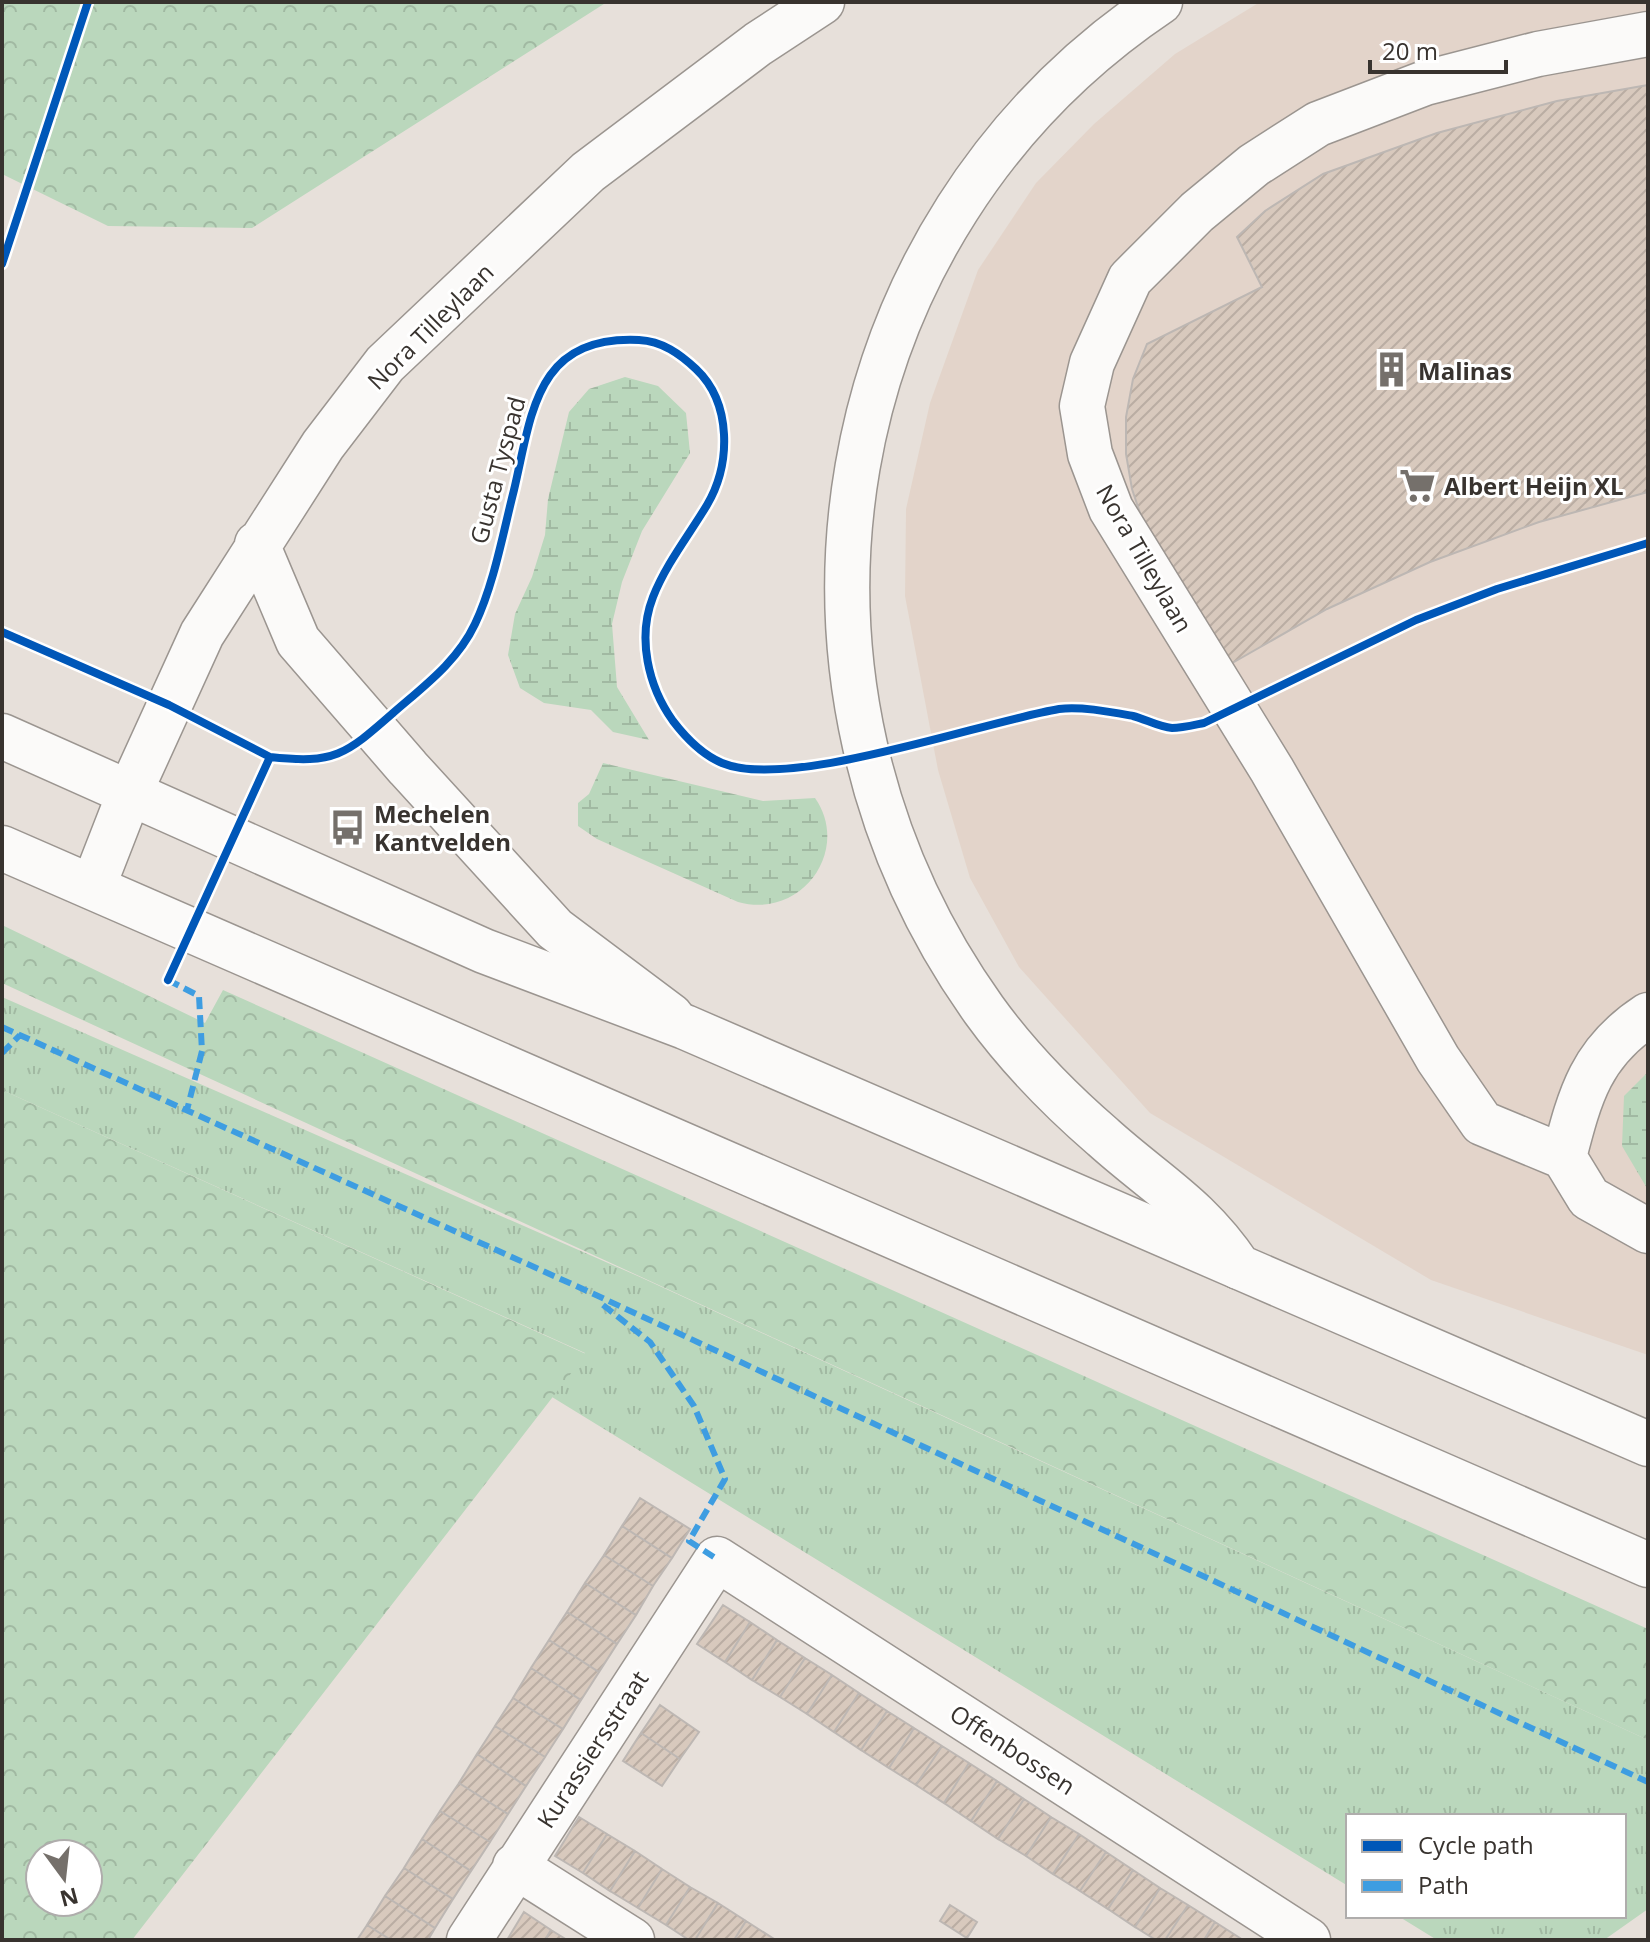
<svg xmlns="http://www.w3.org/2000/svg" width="1650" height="1942" font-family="'Open Sans',sans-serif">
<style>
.built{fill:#e3d4ca}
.grass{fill:url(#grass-tufts)}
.forest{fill:url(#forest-crowns);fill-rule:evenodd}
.wetland{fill:url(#wetland-marsh)}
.building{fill:url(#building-hatch);stroke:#bdb7b3;stroke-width:2}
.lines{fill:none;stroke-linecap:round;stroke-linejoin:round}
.minor-casing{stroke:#9b9590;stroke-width:47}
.major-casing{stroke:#9b9590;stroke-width:47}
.highway-casing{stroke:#9b9590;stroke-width:47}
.minor{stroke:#fbfaf9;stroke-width:44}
.major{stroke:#fbfaf9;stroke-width:44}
.highway{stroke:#fbfaf9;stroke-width:44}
.quiet{stroke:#3e9de1;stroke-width:6;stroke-dasharray:12 6;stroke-linecap:butt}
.cycleway-casing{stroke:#fff;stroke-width:13}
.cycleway{stroke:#0057b8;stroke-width:8}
.labels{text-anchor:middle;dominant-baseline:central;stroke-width:6;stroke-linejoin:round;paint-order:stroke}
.street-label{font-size:24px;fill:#38332f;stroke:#fff}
.poi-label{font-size:24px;font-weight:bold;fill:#38332f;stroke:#fff;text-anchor:start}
</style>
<defs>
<pattern id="grass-tufts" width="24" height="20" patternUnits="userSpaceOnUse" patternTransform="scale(2)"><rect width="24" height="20" fill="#bad7bc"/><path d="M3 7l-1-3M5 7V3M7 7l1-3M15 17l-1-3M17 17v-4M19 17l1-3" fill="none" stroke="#a1b9a2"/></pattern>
<pattern id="forest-crowns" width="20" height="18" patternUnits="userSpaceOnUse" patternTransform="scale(2)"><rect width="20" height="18" fill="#bad7bc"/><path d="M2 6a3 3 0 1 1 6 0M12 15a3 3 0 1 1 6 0" fill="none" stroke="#a1b9a2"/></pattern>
<pattern id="wetland-marsh" width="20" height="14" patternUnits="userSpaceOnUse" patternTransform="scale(2)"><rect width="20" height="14" fill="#bad7bc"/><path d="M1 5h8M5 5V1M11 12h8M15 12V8" fill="none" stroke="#a1b9a2"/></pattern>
<pattern id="building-hatch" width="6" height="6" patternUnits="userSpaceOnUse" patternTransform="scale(2)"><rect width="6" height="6" fill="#d8c9bd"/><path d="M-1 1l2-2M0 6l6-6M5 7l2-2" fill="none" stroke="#baada3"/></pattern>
</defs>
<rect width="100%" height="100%" fill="#e7e0da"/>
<path class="built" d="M1260,2H1648V1355L1431,1280L1150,1113L1019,967L970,878L938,770L905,596L906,509L930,403L978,270L1036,183L1094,124L1175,54Z"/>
<path class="grass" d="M2,997L640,1277L1648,1740V1909L1604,1940H1437L1398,1916H1624V1816H1348V1886L552,1397L585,1353L2,1090Z"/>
<path class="forest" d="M4,2H607L252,228L108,226L2,174Z
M2,925L205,1023L223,990L1648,1629V1740L2,983Z
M2,1090L586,1354L132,1940H2ZM40,1854H88V1902H40Z"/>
<path class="wetland" d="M625,377L658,386L686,413L690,453L642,531L622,582L612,624L617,687L649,740L613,732L591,710L544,703L520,688L508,655L515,614L532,577L545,535L548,499L569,412L589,389Z
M603,763L763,801L815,798C851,849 803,920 738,902L597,839L578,826V803L589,794Z
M1648,1072V1190L1622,1146L1624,1096Z"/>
<path class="building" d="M1648,85V492L1539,522L1430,562L1327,609L1227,666L1145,528L1132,489L1126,454V417L1133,379L1147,344L1262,287L1237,237L1265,211L1323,174L1437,133L1557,101Z
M640,1498L690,1529L672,1558L622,1526Z
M622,1526L672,1558L653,1586L604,1555Z
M604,1555L653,1586L636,1615L585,1583Z
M585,1583L636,1615L617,1644L567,1612Z
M723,1605L750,1622L725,1662L697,1644Z
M567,1612L617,1644L599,1672L549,1640Z
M750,1622L777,1640L752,1680L725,1662Z
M549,1640L599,1672L581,1700L531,1668Z
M777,1640L805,1658L780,1697L752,1680Z
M805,1658L832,1675L807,1714L780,1697Z
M531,1668L581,1700L563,1729L513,1698Z
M832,1675L859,1693L834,1732L807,1714Z
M859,1693L887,1711L861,1750L834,1732Z
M513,1698L563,1729L545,1757L495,1726Z
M660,1705L699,1732L680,1759L641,1733Z
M887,1711L914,1728L889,1768L861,1750Z
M495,1726L545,1757L526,1786L477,1754Z
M914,1728L942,1746L916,1785L889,1768Z
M641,1733L680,1759L662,1786L623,1761Z
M942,1746L969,1763L944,1803L916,1785Z
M477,1754L526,1786L508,1814L459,1783Z
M969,1763L997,1781L971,1821L944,1803Z
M997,1781L1024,1799L998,1839L971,1821Z
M459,1783L508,1814L490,1842L440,1811Z
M1024,1799L1051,1817L1026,1856L998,1839Z
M440,1811L490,1842L471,1871L422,1839Z
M579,1817L607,1834L583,1873L555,1856Z
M1051,1817L1079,1834L1053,1874L1026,1856Z
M607,1834L635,1851L610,1891L583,1873Z
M1079,1834L1106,1852L1080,1891L1053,1874Z
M422,1839L471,1871L453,1899L404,1868Z
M635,1851L662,1869L638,1908L610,1891Z
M1106,1852L1133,1870L1108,1909L1080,1891Z
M404,1868L453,1899L435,1928L385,1896Z
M662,1869L690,1887L666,1925L638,1908Z
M1133,1870L1160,1888L1135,1927L1108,1909Z
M690,1887L718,1903L695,1940H689L666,1925Z
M1160,1888L1188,1905L1165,1940H1156L1135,1927Z
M385,1896L435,1928L428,1940H391L367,1925Z
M718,1903L746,1921L734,1940H695Z
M950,1905L977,1922L967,1938L940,1921Z
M1188,1905L1215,1922L1204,1940H1165Z
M524,1912L551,1930L545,1940H507Z
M746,1921L774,1939L773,1940H734Z
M1215,1922L1243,1940H1204Z
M367,1925L391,1940H357Z
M551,1930L567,1940H545Z"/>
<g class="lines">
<defs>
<path id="minor" d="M257,544L298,641L408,768L555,929L671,1016
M93,887L130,792L202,634L323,445L385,364L588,172L758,44L822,2
M1648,1015C1591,1052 1580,1095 1564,1157L1589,1198L1648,1231
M1564,1157L1482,1123L1438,1059L1272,770L1111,509L1090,454L1082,406L1092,363L1130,279L1197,212L1254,165L1318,124L1425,83L1538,54L1648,34
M515,1866L632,1940
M469,1940L717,1559L1308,1940"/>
<path id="major" d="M2,736L484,951L685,1027L1239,1267
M2,848L1648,1565"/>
<path id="highway" d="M1160,2C823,228 749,681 984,1010C1018,1057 1059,1099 1103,1137C1155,1184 1198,1206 1239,1267L1648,1444"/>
</defs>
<use href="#minor" class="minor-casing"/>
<use href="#major" class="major-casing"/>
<use href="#highway" class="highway-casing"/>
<use href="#minor" class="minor"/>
<use href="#major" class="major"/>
<use href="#highway" class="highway"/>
<path class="quiet" d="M168,980L199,996L202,1051L187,1110
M2,1027L585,1290L1648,1782
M2,1053L20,1035
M603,1305L650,1342L694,1406L725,1479L689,1541L717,1559"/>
<defs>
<path id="cycleway" d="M2,264L88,2
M2,632L169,705L270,757
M168,980L270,757C335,764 345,755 393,713C424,686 457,662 475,624C494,584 503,533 514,490C532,414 535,335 639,340C662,341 680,354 696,369C732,403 731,464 707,505C689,535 666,564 653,597C637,638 648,686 673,721C686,738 703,755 722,763C789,791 982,722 1059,709C1080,706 1111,712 1133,716C1145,719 1159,727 1172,728C1182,728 1194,725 1204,723L1416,620L1497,589L1648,543"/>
</defs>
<use href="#cycleway" class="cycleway-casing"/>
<use href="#cycleway" class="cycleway"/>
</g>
<defs>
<symbol id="building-bare" viewBox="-9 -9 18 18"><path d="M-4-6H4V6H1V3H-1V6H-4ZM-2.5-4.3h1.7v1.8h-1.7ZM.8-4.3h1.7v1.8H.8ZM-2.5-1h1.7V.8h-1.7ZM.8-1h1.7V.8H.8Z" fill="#75706b" stroke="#fff" stroke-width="2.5" paint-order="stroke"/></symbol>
<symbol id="supermarket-bare" viewBox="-9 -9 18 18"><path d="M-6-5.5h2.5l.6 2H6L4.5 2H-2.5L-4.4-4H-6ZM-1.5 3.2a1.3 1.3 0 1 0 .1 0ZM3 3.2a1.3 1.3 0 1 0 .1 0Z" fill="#75706b" stroke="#fff" stroke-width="2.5" paint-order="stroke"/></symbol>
<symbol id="bus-bare" viewBox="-9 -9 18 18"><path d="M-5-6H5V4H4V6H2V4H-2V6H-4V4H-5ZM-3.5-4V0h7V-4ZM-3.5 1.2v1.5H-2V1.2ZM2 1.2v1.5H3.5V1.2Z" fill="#75706b" stroke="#fff" stroke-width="2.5" paint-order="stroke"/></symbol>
</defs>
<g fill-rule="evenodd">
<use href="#building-bare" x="1366" y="344" width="51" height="51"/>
<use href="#supermarket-bare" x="1392" y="460" width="51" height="51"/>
<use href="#bus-bare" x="322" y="802" width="51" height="51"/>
</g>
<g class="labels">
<g class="street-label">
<text transform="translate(430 326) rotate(-45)">Nora Tilleylaan</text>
<text transform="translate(497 470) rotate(-75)">Gusta Tyspad</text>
<text transform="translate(1145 558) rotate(60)">Nora Tilleylaan</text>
<text transform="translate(592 1749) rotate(-57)">Kurassiersstraat</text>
<text transform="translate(1013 1749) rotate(33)">Offenbossen</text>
</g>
<g class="poi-label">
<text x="1418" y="370">Malinas</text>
<text x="1444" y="485">Albert Heijn XL</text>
<text x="374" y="813">Mechelen<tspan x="374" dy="28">Kantvelden</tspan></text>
</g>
</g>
<rect width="1650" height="1942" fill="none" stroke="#38332f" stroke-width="8"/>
<rect x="1346" y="1814" width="280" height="104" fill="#ffffff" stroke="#afadac" stroke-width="2"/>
<rect x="1362" y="1840" width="40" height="12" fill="#0057b8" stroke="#afadac" stroke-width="2"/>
<text x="1418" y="1854" font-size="24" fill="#38332f">Cycle path</text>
<rect x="1362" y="1880" width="40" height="12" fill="#3e9de1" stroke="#afadac" stroke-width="2"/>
<text x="1418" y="1894" font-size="24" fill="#38332f">Path</text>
<g transform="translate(64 1878) rotate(165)"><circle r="38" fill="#ffffff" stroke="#afadac" stroke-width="2"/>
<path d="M0-6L14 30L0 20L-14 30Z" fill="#75706b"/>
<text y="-12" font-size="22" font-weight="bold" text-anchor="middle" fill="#38332f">N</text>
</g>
<path d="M1370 60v12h136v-12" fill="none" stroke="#38332f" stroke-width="4"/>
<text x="1382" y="60" font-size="24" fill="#38332f" stroke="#ffffff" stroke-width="6" paint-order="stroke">20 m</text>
</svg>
